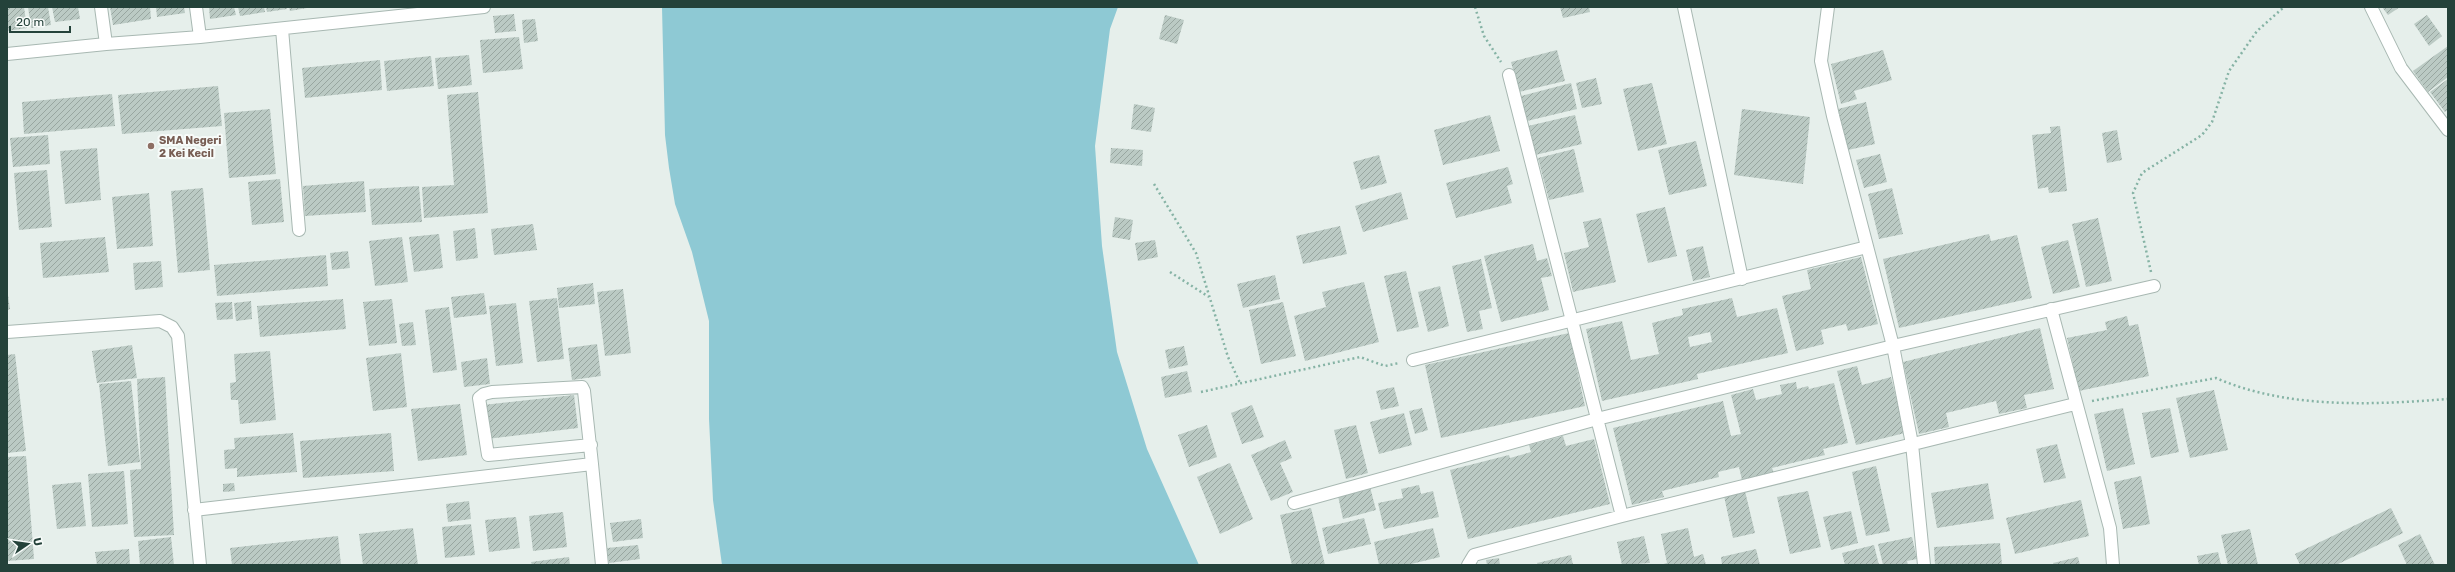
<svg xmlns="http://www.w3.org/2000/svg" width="2455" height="572" font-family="Rubik,sans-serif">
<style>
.water{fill:#8ec9d4}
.building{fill:url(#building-hatch);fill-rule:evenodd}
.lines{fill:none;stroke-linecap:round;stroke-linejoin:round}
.minor-casing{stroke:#a8b8b2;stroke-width:14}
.path{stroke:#86b3a5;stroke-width:2.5;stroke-dasharray:2 3;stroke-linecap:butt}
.minor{stroke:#fff;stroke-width:12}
.education-dot{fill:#8d6e63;stroke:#f7fbf9;stroke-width:1.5}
.labels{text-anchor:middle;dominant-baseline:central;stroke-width:4;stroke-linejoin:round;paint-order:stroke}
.education-label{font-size:11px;font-weight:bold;fill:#785e54;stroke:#f7fbf9;text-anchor:start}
</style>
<defs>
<pattern id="building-hatch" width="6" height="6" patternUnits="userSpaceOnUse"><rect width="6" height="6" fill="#bbcac4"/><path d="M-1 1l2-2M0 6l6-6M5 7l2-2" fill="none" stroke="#98a6a0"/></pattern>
</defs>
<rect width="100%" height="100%" fill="#e6efeb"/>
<path class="water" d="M662,7H1118L1110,29L1095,146L1102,246L1117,352L1147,449L1199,565H722L713,500L709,419V321L692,252L675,204L669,168L665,135Z"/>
<path class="building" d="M7,7H24L27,28L7,31Z
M28,7H48L51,25L31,28Z
M52,7H78L80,19L55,22Z
M110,7H150L151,19L113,25Z
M156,7H184L185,13L157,17Z
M209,7H234L236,15L210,19Z
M238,7H264L265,12L240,16Z
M266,7H287V9L267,12Z
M289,7H307V8L290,11Z
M1560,7H1589L1590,12L1563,18Z
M2382,7H2400L2388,15Z
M514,14L516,31L495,33L493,16Z
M1165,15L1184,20L1177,44L1159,39Z
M2427,15L2442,36L2429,46L2414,24Z
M535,19L538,41L524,43L522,20Z
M519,37L523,69L483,73L480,40Z
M2448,46V77L2428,92L2413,71Z
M1557,50L1565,81L1519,92L1511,62Z
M1883,50L1892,80L1854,91L1857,99L1841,104L1831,64Z
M469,55L472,85L438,89L435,58Z
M431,56L434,86L387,91L384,61Z
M380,60L382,90L305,98L302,68Z
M1596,78L1602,104L1582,108L1576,83Z
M2448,79V110L2445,112L2430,92Z
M1571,83L1577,109L1527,121L1521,96Z
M1652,83L1667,144L1638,151L1623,89Z
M218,86L222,126L122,134L118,95Z
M478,92L488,213L424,218L422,187L454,185L447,95Z
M112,94L115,126L24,134L22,102Z
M1866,102L1875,144L1848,150L1838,109Z
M1134,104L1155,108L1151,132L1131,129Z
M270,109L276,174L229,178L224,113Z
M1742,109L1810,117L1803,184L1734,175Z
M1490,115L1500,151L1443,165L1434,130Z
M1575,115L1582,144L1535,155L1528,126Z
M2060,126L2067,191L2049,193L2048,187L2038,189L2032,135L2051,133L2050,127Z
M2117,130L2122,160L2107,163L2102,133Z
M48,135L50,164L13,167L10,138Z
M1696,141L1707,186L1669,195L1658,150Z
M97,148L101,200L65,204L60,151Z
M1111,148L1143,150L1142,166L1110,163Z
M1574,149L1584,192L1549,200L1538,158Z
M1880,154L1887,182L1864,188L1856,160Z
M1379,155L1387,183L1361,190L1353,162Z
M1508,167L1513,184L1507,186L1512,203L1456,218L1446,183Z
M47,170L52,227L19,230L14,173Z
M280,179L284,222L252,225L248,182Z
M364,181L366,212L305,216L303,186Z
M419,186L422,222L372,225L369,189Z
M203,188L210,270L178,273L171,191Z
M1892,188L1903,234L1879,239L1868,194Z
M1401,192L1408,219L1363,232L1355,206Z
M149,193L153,246L117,249L112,197Z
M1665,207L1677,256L1648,263L1636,214Z
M1115,217L1133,220L1130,240L1112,237Z
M1601,218L1616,282L1573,292L1564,253L1589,247L1583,222Z
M2098,218L2112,281L2086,287L2072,224Z
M533,224L537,250L494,255L491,229Z
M1340,226L1347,254L1303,264L1296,236Z
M475,228L478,258L456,261L453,231Z
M439,234L443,268L414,272L409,237Z
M1989,234L1991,241L2017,235L2032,298L1899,328L1883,259Z
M105,237L109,272L43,278L40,243Z
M402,237L408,282L375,286L369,241Z
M1155,240L1158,257L1138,261L1135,243Z
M2068,240L2080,287L2053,294L2041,247Z
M1533,244L1537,261L1547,258L1552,276L1541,278L1549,310L1501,322L1484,256Z
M1703,246L1710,277L1693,281L1686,250Z
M348,251L350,268L332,270L330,253Z
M326,255L328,286L217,296L214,265Z
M1861,257L1878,324L1848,331L1846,324L1821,330L1824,344L1796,351L1782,296L1811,289L1807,270Z
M1481,259L1492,308L1479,311L1483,329L1467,332L1452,266Z
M161,261L163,287L135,290L133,263Z
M1406,271L1419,327L1397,332L1384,276Z
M1275,275L1280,299L1243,308L1237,284Z
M1364,282L1379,342L1305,361L1294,316L1326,307L1322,292Z
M593,283L595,304L559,308L557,288Z
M1440,286L1449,326L1428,332L1418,292Z
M7,288L10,309L7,310Z
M623,289L631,353L605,356L597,292Z
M484,293L487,314L454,318L451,297Z
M557,298L564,359L537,362L529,301Z
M1732,298L1737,317L1777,308L1788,353L1697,374L1698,379L1602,401L1586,329L1622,321L1631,360L1659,354L1652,323L1683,315L1682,309ZM1710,332L1712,342L1690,347L1688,337Z
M343,299L346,329L260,337L257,306Z
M392,299L397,343L369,346L363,302Z
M251,301L252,319L236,321L234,303Z
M232,302L233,319L217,320L215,303Z
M1283,302L1296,356L1261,364L1249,310Z
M516,303L523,363L496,366L489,306Z
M449,307L457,370L433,373L425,310Z
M2127,316L2129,326L2138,324L2149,376L2079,391L2067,338L2107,330L2105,322Z
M413,322L416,345L402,346L399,324Z
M2040,328L2054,389L2024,395L2027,408L1999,414L1996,401L1946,413L1949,427L1919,434L1903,362Z
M1569,333L1585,406L1441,438L1425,365Z
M597,344L601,376L572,380L568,348Z
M132,345L137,378L97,383L92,351Z
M1184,346L1188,365L1169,369L1165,350Z
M270,351L276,420L240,424L238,400H231L230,383L236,382L234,354Z
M401,353L407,407L373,411L366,358Z
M15,354L26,451L7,453V355Z
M487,358L490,384L464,387L461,362Z
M1857,366L1862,385L1891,377L1905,433L1856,445L1837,371Z
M1187,371L1192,392L1165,398L1161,377Z
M165,377L174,535L134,537L130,470L141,469L137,379Z
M131,381L140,462L108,466L99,384Z
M1796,382L1797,389L1808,386L1809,389L1834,383L1848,443L1823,449L1825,455L1772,468L1774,473L1742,480L1739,467L1718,472L1719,477L1662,491L1664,497L1632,505L1613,428L1723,401L1731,436L1741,434L1731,395L1753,389L1756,400L1782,394L1780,385Z
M1394,387L1399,406L1381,410L1376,391Z
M2214,390L2228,450L2190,458L2176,398Z
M574,395L578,428L487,439L483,405Z
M460,404L467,455L418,461L411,409Z
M1252,405L1264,437L1242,444L1231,413Z
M1422,408L1428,430L1415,434L1409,411Z
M2123,408L2135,464L2107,471L2094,414Z
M2170,408L2179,452L2151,458L2142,413Z
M1404,413L1412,445L1379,454L1370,422Z
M1207,425L1217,457L1189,467L1178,435Z
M1356,425L1368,473L1346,479L1334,430Z
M293,433L297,472L237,477V468L225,469L224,450L235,449L234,438Z
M391,433L394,471L303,478L300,441Z
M1563,436L1566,446L1594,439L1610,504L1468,539L1450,470L1509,455L1510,458L1531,452L1529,445Z
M1285,440L1292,458L1280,463L1293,492L1271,501L1251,455Z
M2057,444L2066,478L2044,483L2036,449Z
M26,456L34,559L7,561V457Z
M1230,463L1253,519L1220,534L1197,477Z
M1876,466L1890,531L1866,536L1852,472Z
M124,471L128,524L92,527L88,474Z
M2141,476L2150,524L2123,529L2114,482Z
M81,482L86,526L57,529L52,485Z
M234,483L235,491L223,492V484Z
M1988,483L1994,519L1937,528L1931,493Z
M1419,485L1421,494L1433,491L1439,517L1384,529L1378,503L1403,498L1401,489Z
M1370,487L1376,510L1343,519L1338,496Z
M1745,491L1755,533L1733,538L1724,496Z
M1808,491L1821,547L1790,554L1777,497Z
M2081,500L2089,536L2015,554L2006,518Z
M469,501L471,519L448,522L446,504Z
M1311,508L1325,565H1292L1280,515Z
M2391,508L2403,533L2336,565H2300L2295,554Z
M1851,511L1858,543L1831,550L1823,517Z
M563,512L567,547L533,551L529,516Z
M516,517L520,548L489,552L485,520Z
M1364,518L1371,544L1328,554L1322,528Z
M641,519L643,538L613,542L610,523Z
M471,524L475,555L445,558L442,527Z
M413,528L418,565H363L359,534Z
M1433,528L1440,557L1407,565H1379L1374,542Z
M1688,528L1694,557L1703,554L1706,565H1660L1667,563L1661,534Z
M2250,529L2258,565H2228L2221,535Z
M2420,534L2435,565H2407L2398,545Z
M338,536L341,565H232L230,548Z
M1644,536L1650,563L1622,565L1617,542Z
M171,537L174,565H140L138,541Z
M1912,537L1917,559L1907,561L1908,565H1883L1878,544Z
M2000,543L2002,565H1935L1934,547Z
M638,545L640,559L609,563L607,548Z
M1874,545L1879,565H1845L1842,553Z
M129,549L130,565H97L95,552Z
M1756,549L1760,565H1722L1721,557Z
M2218,552L2221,565H2199L2197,556Z
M1571,555L1573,565H1538L1537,563Z
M569,557L570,565H532L531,562Z
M2078,557L2080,565H2054L2053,563Z
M1499,558L1500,565H1487L1486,560Z"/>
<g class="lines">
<defs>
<path id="minor" d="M196,7L200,37
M1684,7L1742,279
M1828,7L1821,61L1833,116L1893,346L1912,444L1924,565
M2371,7L2401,68L2448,130
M282,29L299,230
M106,44L200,37L484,7
M7,54L106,44L101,7
M1509,75L1622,516
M2051,309L2110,528L2113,565
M7,332L160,321L172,327L178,336L200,565
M1413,360L1867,247
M591,445L488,455L479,398L484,394L492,392L582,387L584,391L592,464
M1294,503L1597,419L1893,346L2154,286
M194,510L592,464L602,565
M1468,565L1474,555L1622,516L2075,404"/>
</defs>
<use href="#minor" class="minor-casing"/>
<path class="path" d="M1475,7L1484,36L1501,62
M1154,184L1196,253L1228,357L1240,383
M1170,272L1209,297
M2151,272L2133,193L2142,173L2202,135L2212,122L2229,71L2257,31L2284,7
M1201,392L1360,357L1385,366L1399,363
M2092,401L2216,378C2287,409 2372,405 2448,399"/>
<use href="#minor" class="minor"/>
</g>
<circle class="education-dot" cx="151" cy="146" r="4"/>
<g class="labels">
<g class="education-label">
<text x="159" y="140">SMA Negeri<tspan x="159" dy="13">2 Kei Kecil</tspan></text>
</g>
</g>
<rect width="2455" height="572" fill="none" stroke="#24423a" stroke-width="16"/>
<g transform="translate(28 544) rotate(77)" stroke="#f7fbf9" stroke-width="3" paint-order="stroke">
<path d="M0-3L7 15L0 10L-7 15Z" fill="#24423a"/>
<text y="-6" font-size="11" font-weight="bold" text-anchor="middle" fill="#24423a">U</text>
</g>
<path d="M10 26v6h60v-6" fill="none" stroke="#24423a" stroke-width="2"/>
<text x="16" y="26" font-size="12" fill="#24423a" stroke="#f7fbf9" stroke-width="3" paint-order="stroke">20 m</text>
</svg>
